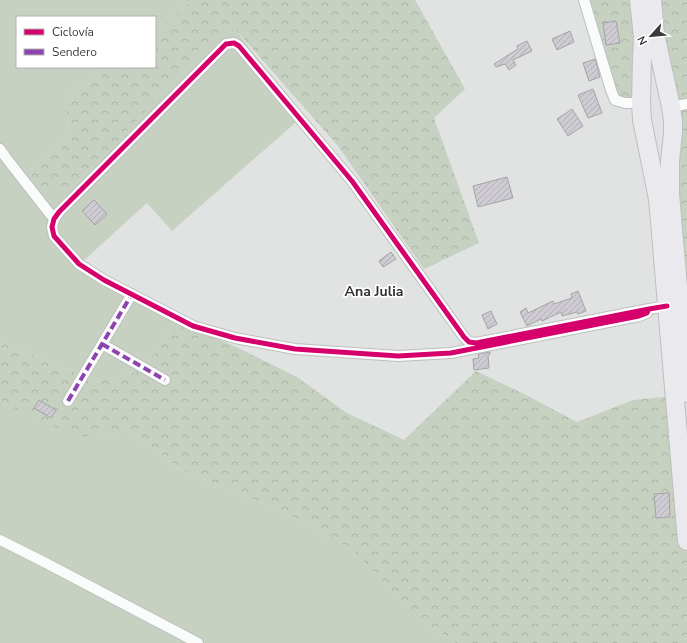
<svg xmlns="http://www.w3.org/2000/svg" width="687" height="643" font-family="'Nunito Sans',sans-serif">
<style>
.grass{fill:#c6d1c1}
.forest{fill:url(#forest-crowns)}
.building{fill:url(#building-hatch);stroke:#a4a4a5}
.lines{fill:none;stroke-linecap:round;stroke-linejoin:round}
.street-casing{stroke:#bebfbf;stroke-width:12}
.highway-casing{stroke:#bfbfbf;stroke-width:20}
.street{stroke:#fafbfb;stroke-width:10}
.highway{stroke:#e9e9ee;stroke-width:18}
.quiet{stroke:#8e44ad;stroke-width:4;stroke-dasharray:8 4;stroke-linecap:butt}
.cycleway-casing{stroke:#fff;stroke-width:8}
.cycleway{stroke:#d6006c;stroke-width:5}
.labels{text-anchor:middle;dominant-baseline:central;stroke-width:3.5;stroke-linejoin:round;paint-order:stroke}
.neighbourhood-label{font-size:14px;font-weight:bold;fill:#2f3031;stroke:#fff}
</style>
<defs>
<pattern id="forest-crowns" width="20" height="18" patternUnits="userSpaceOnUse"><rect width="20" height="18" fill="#c6d1c1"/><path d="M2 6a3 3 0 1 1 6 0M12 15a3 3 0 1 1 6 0" fill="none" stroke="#abb4a7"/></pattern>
<pattern id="building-hatch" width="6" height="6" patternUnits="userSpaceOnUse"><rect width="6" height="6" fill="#cfcbd3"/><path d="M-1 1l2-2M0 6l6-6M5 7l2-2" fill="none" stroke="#b3afb6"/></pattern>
</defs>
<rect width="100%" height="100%" fill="#e1e2e2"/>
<path class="grass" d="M0,0H192L155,34V17H17V67H96L65,104L70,133L30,171L68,191L115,144L175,79L235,29L302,117L172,231L147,203L82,262L174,321L144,370L97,382L15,348L0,343Z
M0,400L4,404L78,436L130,431L182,470L284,512L355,551L420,620L456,643H0Z"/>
<path class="forest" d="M192,0H415L465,89L434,118L479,243L424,269L338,146L235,29L175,79L115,144L68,191L36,190L30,171L70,133L65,104L96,67H155V34Z
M584,0H639L641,103L619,102Z
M652,0H687V104L671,107Z
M687,105V325L674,185L675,108Z
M174,321L234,346L297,377L347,413L404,440L476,371L526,395L577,422L633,400L674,396L687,541V643H456L420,620L354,551L284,512L182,470L130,431L78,437L4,404L0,400V343L15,348L97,382L144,370Z"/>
<path class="building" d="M616,21L620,43L606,45L603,23Z
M570,31L574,42L557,50L552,39Z
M527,41L532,51L513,60L516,65L509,70L505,64L496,67L494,64L518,49L517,46Z
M595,59L600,77L589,81L583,63Z
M593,89L602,113L588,118L578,95Z
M572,109L583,126L568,136L557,119Z
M507,177L513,198L478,207L473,186Z
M94,200L107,214L95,225L82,211Z
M391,252L396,259L383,267L379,261Z
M578,291L586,311L578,314L577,312L562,316L561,312L542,321L541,319L527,326L520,312L526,308L528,313L553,301L554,304L572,298L571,294Z
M491,311L497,324L488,329L482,315Z
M490,352V354L488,355L489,368L474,370L473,359L479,358L478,354Z
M39,400L56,410L51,418L34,408Z
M669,493L670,517L656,518L654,494Z"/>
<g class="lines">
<defs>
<path id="street" d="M584,0L611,90L615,100L625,103H641
M671,107L687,104
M0,149L7,159L54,219
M649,309L647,313L639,316L451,353L398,356L295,349L235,338L193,326L104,280L79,264L54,236L52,227L54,219L59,212L226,44L234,43L239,46L352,181L464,337L469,342L476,343L649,309L667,306
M102,344L165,380
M68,401L132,294
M0,540L44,562L198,643"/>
<path id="highway" d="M639,0L643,37L642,60L641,103L642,120L658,199L687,541
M652,0L655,34L671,107L673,120V133L670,161V193L687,393"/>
</defs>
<use href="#street" class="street-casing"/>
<use href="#highway" class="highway-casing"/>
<use href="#street" class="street"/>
<use href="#highway" class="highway"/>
<path class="quiet" d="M102,344L165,380
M68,401L132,294"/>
<defs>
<path id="cycleway" d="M649,309L647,313L639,316L451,353L398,356L295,349L235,338L193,326L104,280L79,264L54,236L52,227L54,219L59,212L226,44L234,43L239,46L352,181L464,337L469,342L476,343L649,309L667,306"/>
</defs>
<use href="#cycleway" class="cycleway-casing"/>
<use href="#cycleway" class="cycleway"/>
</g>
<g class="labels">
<g class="neighbourhood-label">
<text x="374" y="291">Ana Julia</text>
</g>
</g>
<rect x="16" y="16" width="140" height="52" fill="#ffffff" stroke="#b1b1b1"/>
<rect x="24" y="29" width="20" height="6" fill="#d6006c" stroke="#b1b1b1"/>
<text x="52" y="36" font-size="12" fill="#3b3b3c">Ciclovía</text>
<rect x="24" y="49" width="20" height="6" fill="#8e44ad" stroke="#b1b1b1"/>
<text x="52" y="56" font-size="12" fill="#3b3b3c">Sendero</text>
<g transform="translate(651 36) rotate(243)" stroke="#ffffff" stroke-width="3" paint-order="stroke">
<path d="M0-3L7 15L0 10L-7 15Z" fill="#3b3b3c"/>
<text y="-6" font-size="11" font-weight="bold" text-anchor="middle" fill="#3b3b3c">N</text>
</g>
</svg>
